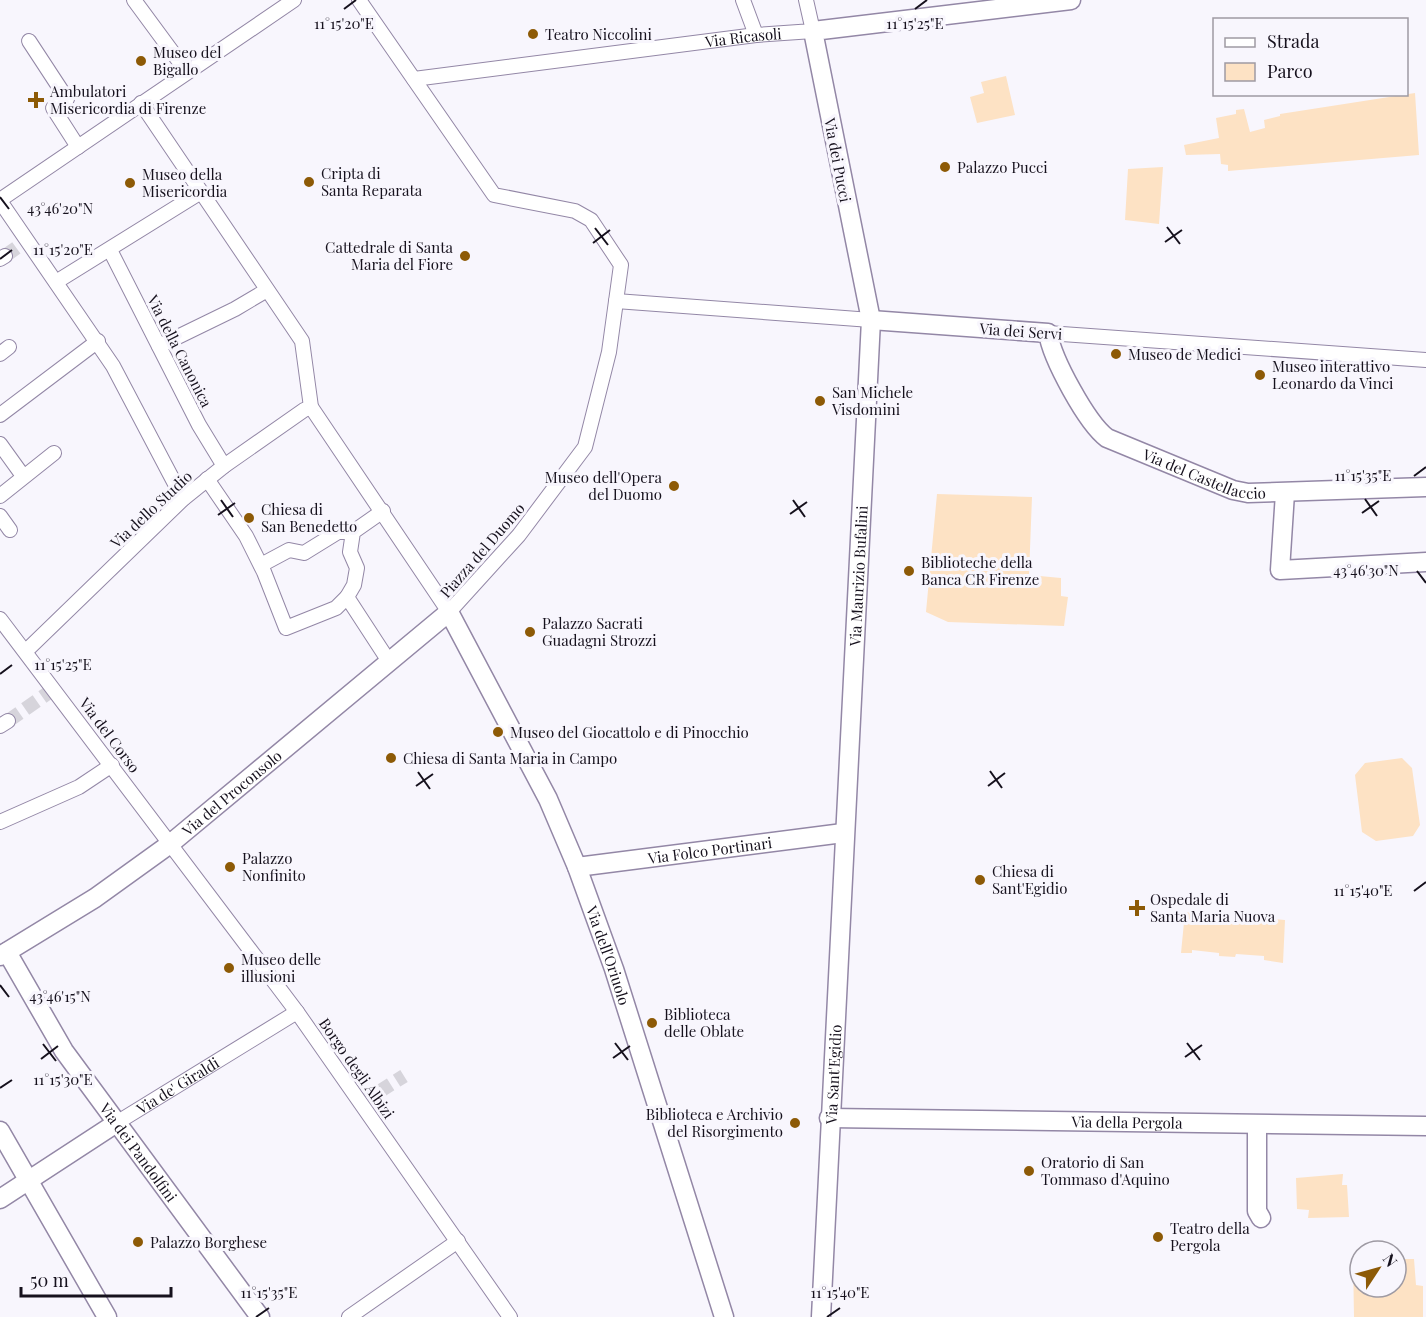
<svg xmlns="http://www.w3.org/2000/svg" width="1426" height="1317" font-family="'Playfair Display',serif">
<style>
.green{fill:#fde2c4}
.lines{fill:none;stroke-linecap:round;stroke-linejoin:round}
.pedestrian-tunnel{stroke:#d6d4db;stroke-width:14;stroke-dasharray:14 7;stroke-linecap:butt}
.pedestrian-casing{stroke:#9387a6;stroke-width:16}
.minor-casing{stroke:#9387a6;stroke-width:21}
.pedestrian{stroke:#fff;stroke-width:14}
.minor{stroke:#fff;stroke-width:18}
.ticks{fill:none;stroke:#16111d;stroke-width:2}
.poi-dot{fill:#8d5a06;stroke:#f8f6fd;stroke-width:2}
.labels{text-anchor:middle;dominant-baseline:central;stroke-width:6;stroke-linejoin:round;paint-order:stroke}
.poi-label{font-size:15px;fill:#16111d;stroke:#f8f6fd;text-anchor:start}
.street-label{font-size:15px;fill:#16111d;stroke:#f8f6fd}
.ticks-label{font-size:15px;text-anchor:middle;fill:#16111d;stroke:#f8f6fd;stroke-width:6;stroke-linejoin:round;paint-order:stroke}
</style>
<rect width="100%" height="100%" fill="#f8f6fd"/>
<path class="green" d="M1006,76L1015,115L977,123L970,97L984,93L981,82Z
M1415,93L1419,155L1228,171V165L1221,164L1220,154L1186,155L1184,145L1219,138L1216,118L1236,114V110L1244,109L1250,132L1265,128L1264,120L1280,116V114Z
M1163,167L1159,224L1125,220L1128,169Z
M937,494L1032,497L1029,575L1061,578V596L1068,597L1064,626L948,622L926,612Z
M1402,758L1412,768L1420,825L1413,836L1376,841L1362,832L1355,775L1365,763Z
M1185,912L1216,914V919L1246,921L1247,917L1285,920L1283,963L1264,960V956L1236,954L1235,957L1219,956V953L1192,950V953H1181Z
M1343,1174L1342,1185H1347L1349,1217L1308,1218L1309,1210L1297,1209L1296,1178Z
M1353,1259H1360V1287H1396V1259H1414L1416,1285L1423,1286V1317H1354Z"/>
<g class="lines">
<path class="pedestrian-tunnel" d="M5,256L23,243
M8,721L48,693
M361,1103L404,1076"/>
<defs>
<g id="pedestrian">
<path d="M134,0L187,72"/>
<path d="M743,0L756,35"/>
<path d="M29,41L67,99L53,108L78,147"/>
<path id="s1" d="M414,79L756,35L813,31L806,0"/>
<path d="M141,103L302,341L311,407L449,612L519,535L585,447L609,352L621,265L591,220L575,211L494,195L359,0"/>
<path d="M0,200L294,0"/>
<path d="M0,201L113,366L183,499"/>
<path d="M110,250L199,425L224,466"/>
<path d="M0,259L5,256"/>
<path d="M56,282L201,192"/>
<path d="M616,301L871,320"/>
<path d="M1048,333L1426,360"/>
<path d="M159,346L235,309L267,290"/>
<path d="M0,354L9,347"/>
<path d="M0,415L98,341"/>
<path d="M0,444L23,476"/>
<path d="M207,479L246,536L264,572L286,628L336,608L347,597"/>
<path d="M0,496L54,453"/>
<path d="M383,511L353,532L350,552L357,568L354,585L347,597L390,663"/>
<path d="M0,516L10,530"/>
<path d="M261,565L289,550L304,553L338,532H353"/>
<path d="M0,619L297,1012L510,1317"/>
<path d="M26,651L183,499L224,466L304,410L311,407"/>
<path d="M0,726L8,721"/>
<path d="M0,822L79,787L112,765"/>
<path id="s2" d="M118,1122L297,1012"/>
<path d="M349,1317L458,1241"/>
</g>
<g id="minor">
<path id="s3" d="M871,320L1048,333C1052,359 1087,423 1107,438L1233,490L1248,493L1426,487"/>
<path d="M1285,493L1280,570L1426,562"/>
<path id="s4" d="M577,867L843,833"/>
<path id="s5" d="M7,952L64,1051L260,1317"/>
<path id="s6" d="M0,956L95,898L170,844L449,612L548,799L577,867L614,969L724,1317"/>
<path id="s7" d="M829,1118L1426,1126"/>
<path d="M1257,1125V1211L1261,1218"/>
<path d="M0,1131L107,1317"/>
<path d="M0,1199L118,1122"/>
<path id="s8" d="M821,1317L871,320L813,31L1071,0"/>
</g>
</defs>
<use href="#pedestrian" class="pedestrian-casing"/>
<use href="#minor" class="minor-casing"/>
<use href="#pedestrian" class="pedestrian"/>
<use href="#minor" class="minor"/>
</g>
<path class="ticks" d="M344,9L356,0M915,9L927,0M0,197L9,209M1167,227L1180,244M595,228L608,245M1165,242L1182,230M593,243L610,230M0,259L12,250M1414,476L1426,467M1365,499L1377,516M221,500L233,517M793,500L805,517M1362,513L1379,501M790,514L807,502M218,515L235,503M1417,571L1426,583M0,674L12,665M990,771L1002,788M418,772L430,789M416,786L433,774M988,786L1005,773M1414,891L1426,882M0,985L9,997M615,1043L628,1060M1187,1043L1200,1060M43,1044L56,1061M1185,1057L1202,1045M613,1058L630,1046M41,1059L58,1046M0,1088L12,1080M256,1317L269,1308M827,1317L840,1308"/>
<g class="poi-dot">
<circle cx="533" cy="34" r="6"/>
<circle cx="141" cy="61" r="6"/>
<path d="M33 91h6v6h6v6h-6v6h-6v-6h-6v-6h6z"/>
<circle cx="945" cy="167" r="6"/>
<circle cx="309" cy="182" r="6"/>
<circle cx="130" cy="183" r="6"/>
<circle cx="465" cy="256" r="6"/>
<circle cx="1116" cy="354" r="6"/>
<circle cx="1260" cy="375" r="6"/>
<circle cx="820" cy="401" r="6"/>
<circle cx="674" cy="486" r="6"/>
<circle cx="249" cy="518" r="6"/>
<circle cx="909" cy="571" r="6"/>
<circle cx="530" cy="632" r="6"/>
<circle cx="498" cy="732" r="6"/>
<circle cx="391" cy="758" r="6"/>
<circle cx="230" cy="867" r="6"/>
<circle cx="980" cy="880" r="6"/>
<path d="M1134 899h6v6h6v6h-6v6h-6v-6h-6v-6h6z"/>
<circle cx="229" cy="968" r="6"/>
<circle cx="652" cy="1023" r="6"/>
<circle cx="795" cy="1123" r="6"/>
<circle cx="1029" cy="1171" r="6"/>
<circle cx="1158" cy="1237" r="6"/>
<circle cx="138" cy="1242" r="6"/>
</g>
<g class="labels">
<g class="poi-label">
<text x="545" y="34">Teatro Niccolini</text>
<text x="153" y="52">Museo del<tspan x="153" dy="17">Bigallo</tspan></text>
<text x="50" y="91">Ambulatori<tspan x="50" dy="17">Misericordia di Firenze</tspan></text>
<text x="957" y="167">Palazzo Pucci</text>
<text x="321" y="173">Cripta di<tspan x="321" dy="17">Santa Reparata</tspan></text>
<text x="142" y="174">Museo della<tspan x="142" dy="17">Misericordia</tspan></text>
<text x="453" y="247" text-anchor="end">Cattedrale di Santa<tspan x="453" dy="17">Maria del Fiore</tspan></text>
<text x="1128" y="354">Museo de Medici</text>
<text x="1272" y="366">Museo interattivo<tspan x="1272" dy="17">Leonardo da Vinci</tspan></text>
<text x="832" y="392">San Michele<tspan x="832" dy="17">Visdomini</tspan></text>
<text x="662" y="477" text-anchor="end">Museo dell'Opera<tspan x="662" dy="17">del Duomo</tspan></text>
<text x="261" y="509">Chiesa di<tspan x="261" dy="17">San Benedetto</tspan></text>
<text x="921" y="562">Biblioteche della<tspan x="921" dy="17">Banca CR Firenze</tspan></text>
<text x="542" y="623">Palazzo Sacrati<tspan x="542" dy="17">Guadagni Strozzi</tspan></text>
<text x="510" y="732">Museo del Giocattolo e di Pinocchio</text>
<text x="403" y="758">Chiesa di Santa Maria in Campo</text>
<text x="242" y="858">Palazzo<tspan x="242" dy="17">Nonfinito</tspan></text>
<text x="992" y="871">Chiesa di<tspan x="992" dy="17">Sant'Egidio</tspan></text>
<text x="1150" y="899">Ospedale di<tspan x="1150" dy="17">Santa Maria Nuova</tspan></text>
<text x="241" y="959">Museo delle<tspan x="241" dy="17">illusioni</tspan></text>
<text x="664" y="1014">Biblioteca<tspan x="664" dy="17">delle Oblate</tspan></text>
<text x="783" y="1114" text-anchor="end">Biblioteca e Archivio<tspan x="783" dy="17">del Risorgimento</tspan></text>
<text x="1041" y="1162">Oratorio di San<tspan x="1041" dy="17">Tommaso d'Aquino</tspan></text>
<text x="1170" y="1228">Teatro della<tspan x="1170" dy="17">Pergola</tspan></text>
<text x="150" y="1242">Palazzo Borghese</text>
</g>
<g class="street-label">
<text stroke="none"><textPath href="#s1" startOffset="332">Via Ricasoli</textPath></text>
<text transform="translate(838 160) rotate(79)">Via dei Pucci</text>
<text transform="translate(1021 331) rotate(4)">Via dei Servi</text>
<text transform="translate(180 351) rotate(63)">Via della Canonica</text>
<text stroke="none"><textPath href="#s3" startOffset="404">Via del Castellaccio</textPath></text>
<text transform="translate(151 509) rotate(-43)">Via dello Studio</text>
<text transform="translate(482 550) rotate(-49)">Piazza del Duomo</text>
<text stroke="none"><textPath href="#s8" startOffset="742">Via Maurizio Bufalini</textPath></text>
<text transform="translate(110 735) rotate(53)">Via del Corso</text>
<text stroke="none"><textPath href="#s6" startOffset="284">Via del Proconsolo</textPath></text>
<text stroke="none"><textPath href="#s4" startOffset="134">Via Folco Portinari</textPath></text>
<text stroke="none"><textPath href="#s6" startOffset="946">Via dell'Oriuolo</textPath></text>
<text transform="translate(357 1068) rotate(55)">Borgo degli Albizi</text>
<text stroke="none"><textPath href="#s8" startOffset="243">Via Sant'Egidio</textPath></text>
<text stroke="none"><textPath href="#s2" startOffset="70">Via de' Giraldi</textPath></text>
<text stroke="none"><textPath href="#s7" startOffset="298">Via della Pergola</textPath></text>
<text stroke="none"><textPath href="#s5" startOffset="240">Via dei Pandolfini</textPath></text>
</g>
</g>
<g class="ticks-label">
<text x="344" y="29">11°15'20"E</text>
<text x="915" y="29">11°15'25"E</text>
<text x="60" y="214">43°46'20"N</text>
<text x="63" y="255">11°15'20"E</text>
<text x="1363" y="481">11°15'35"E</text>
<text x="1366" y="576">43°46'30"N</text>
<text x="63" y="670">11°15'25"E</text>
<text x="1363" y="896">11°15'40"E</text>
<text x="60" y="1002">43°46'15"N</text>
<text x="63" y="1085">11°15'30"E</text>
<text x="269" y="1298">11°15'35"E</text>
<text x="840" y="1298">11°15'40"E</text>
</g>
<rect x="1213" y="18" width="195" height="78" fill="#f8f6fd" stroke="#9e9aa3" stroke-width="1.5"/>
<rect x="1225" y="38" width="30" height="9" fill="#ffffff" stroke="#9e9aa3" stroke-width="1.5"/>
<text x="1267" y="48" font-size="18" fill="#16111d">Strada</text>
<rect x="1225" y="63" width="30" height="18" fill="#fde2c4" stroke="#9e9aa3" stroke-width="1.5"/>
<text x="1267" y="78" font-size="18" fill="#16111d">Parco</text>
<g transform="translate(1378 1269) rotate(54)"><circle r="28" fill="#f8f6fd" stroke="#9e9aa3" stroke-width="1.5"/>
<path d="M0-4.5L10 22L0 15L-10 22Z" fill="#8d5a06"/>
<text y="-9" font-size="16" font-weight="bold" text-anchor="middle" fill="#16111d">N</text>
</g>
<path d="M21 1287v9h150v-9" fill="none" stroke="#16111d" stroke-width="3"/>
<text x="30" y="1287" font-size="18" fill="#16111d" stroke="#f8f6fd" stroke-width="4.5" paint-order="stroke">50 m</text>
</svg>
